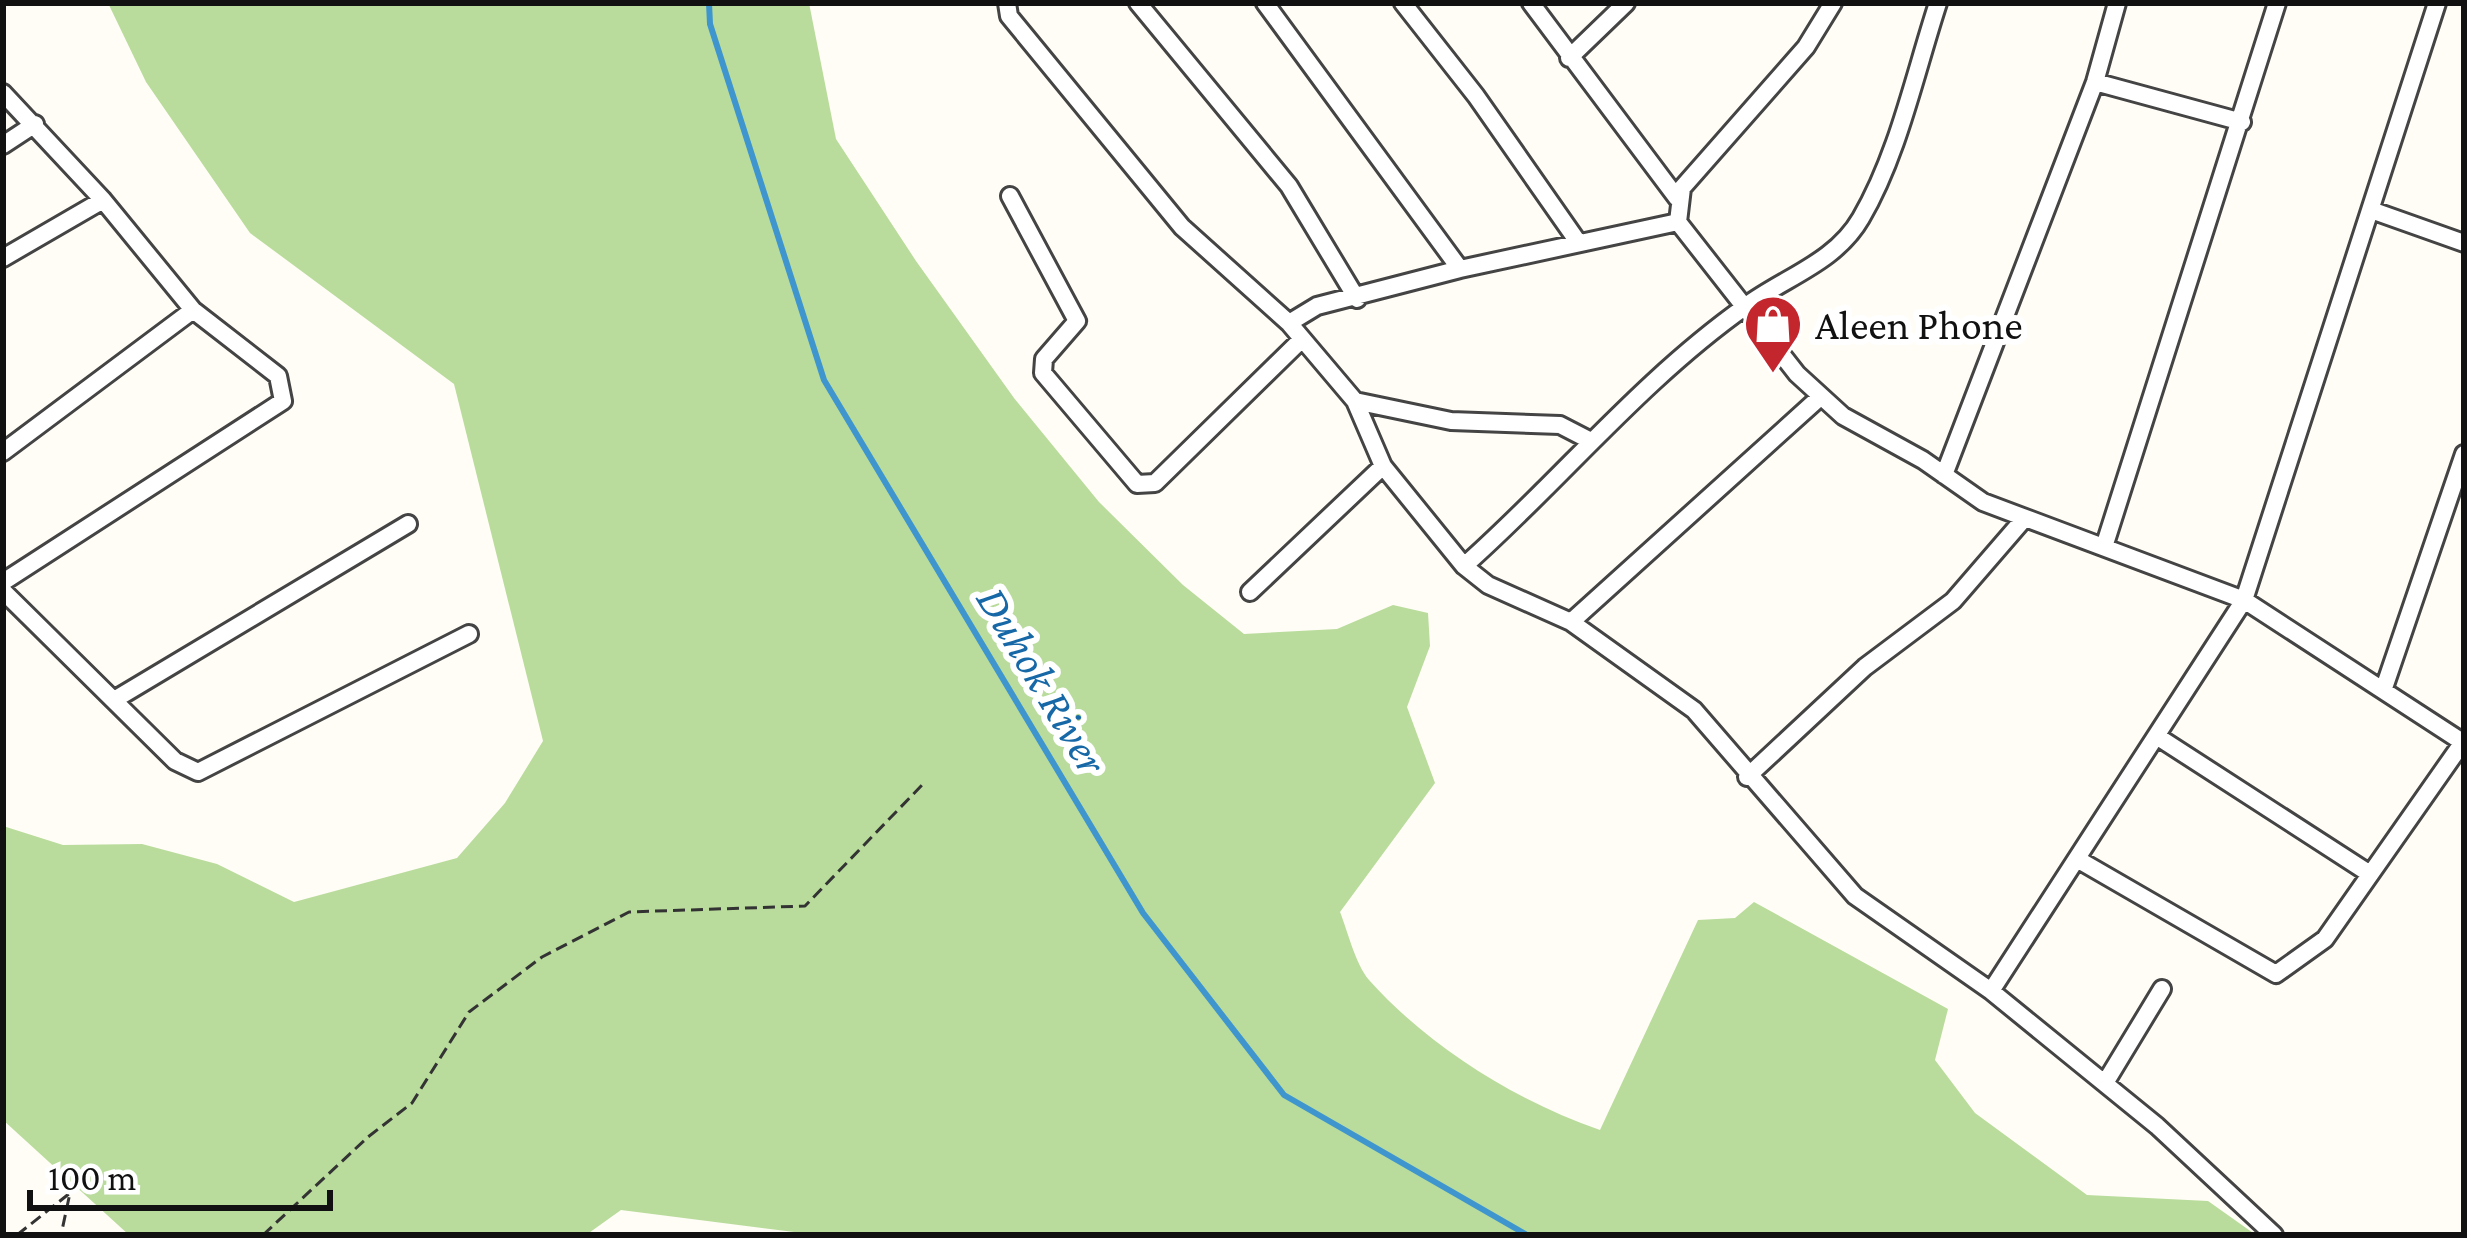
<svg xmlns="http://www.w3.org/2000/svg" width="2467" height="1238" font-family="'Crimson Pro',serif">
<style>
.forest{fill:#b9dc9c}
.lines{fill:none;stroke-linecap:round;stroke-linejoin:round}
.stream{stroke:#3f96cf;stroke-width:6}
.minor-casing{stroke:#444;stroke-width:22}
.path{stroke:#333;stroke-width:3;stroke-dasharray:12 6;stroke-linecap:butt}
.minor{stroke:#fff;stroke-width:16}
.labels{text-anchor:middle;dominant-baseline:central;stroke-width:12;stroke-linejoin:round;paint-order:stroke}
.poi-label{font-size:42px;fill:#111;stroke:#fff;text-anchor:start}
.water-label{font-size:45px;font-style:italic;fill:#1768a6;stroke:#fff}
</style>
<rect width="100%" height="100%" fill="#fffdf5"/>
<path class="forest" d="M108,3H809L836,139L916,261L1014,398L1099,502L1183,585L1244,634L1337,629L1393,605L1428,613L1430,646L1407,707L1435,783L1340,912C1348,932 1355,963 1369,980C1429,1047 1516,1101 1600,1130L1698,920L1735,918L1754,902L1948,1009L1935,1060L1975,1113L2087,1195L2208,1201L2256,1235H818L621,1210L586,1235H129L3,1120V826L63,845L142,844L217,864L294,902L457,858L505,803L543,741L454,384L250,233L146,82Z"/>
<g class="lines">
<path class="stream" d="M709,3L710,24L824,380L1143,913L1284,1095L1527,1235"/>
<defs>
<path id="minor" d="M1007,3L1009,16L1182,227L1289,323L1355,401L1383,466L1464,566L1488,585L1571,622L1694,710L1855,896L1991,991L2157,1126L2274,1235
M1138,3L1289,186L1357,299
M1265,3L1460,269
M1403,3L1476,96L1578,242
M1531,3L1677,198
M1833,3L1806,47L1682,188L1678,222L1797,374L1843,416L1923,460L1983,502L2244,600L2464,743
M1569,58L1626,3
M2095,82L2242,122
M3,93L103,200L193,310L278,376L283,401L3,582
M3,145L35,124
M1010,196L1077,321L1044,359L1043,373L1137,484L1155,483L1301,340
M2371,210L2464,243
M3,258L103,200
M1289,323L1317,306L1460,269L1678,222
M1355,401L1451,421L1560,425L1591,441
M3,452L193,310
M1944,475L2095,82L2117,3
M2104,547L2277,3
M1464,566C1560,481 1640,381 1746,306C1785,277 1835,263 1861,218C1898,155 1915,73 1938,3
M3,591L175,761L198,772L469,634
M1250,592L1383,466
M1571,622L1819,398
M2384,688L2464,454
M114,700L408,524
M2158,737L2370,874
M1747,777L1865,667L1953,601L2023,520
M2077,859L2276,974L2325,939L2463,742
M1991,991L2244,600L2437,3
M2105,1083L2162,989"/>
</defs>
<use href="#minor" class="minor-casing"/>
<path class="path" d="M17,1235L70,1193L61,1235
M263,1235L368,1137L412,1103L469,1012L542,957L629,912L805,906L925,782"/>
<use href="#minor" class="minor"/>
</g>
<defs>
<symbol id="shop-pin" viewBox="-11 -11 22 30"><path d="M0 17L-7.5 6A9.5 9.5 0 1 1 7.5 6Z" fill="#c4262e" stroke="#fff"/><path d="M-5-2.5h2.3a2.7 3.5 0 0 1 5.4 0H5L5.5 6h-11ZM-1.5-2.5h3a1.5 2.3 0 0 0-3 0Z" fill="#fff"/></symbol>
</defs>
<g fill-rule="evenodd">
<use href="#shop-pin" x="1740" y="291" width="66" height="90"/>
</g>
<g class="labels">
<g class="poi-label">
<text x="1815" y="324">Aleen Phone</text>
</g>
<g class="water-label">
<text transform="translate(1042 680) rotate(59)">Duhok River</text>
</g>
</g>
<rect width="2467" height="1238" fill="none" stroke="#111111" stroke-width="12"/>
<path d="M30 1190v18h300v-18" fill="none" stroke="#111111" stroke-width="6"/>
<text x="48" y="1190" font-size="36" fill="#111111" stroke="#ffffff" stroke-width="9" paint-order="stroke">100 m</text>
</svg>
